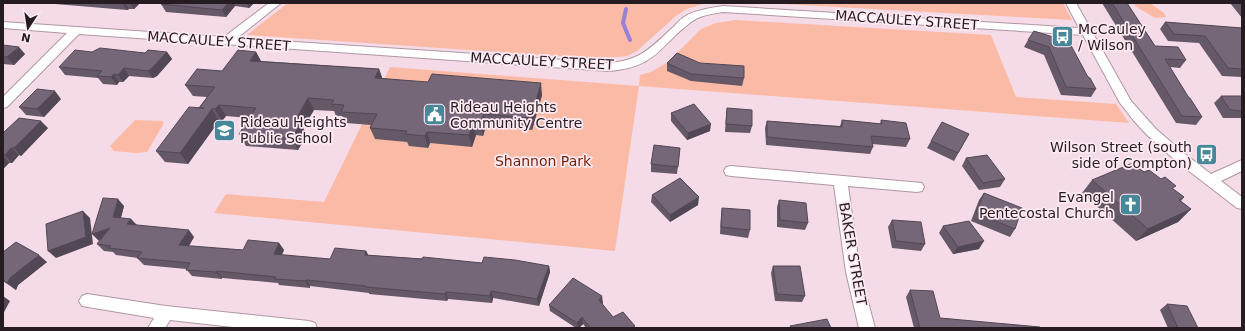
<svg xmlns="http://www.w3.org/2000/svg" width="1245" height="331" font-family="'DejaVu Sans',sans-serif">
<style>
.green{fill:#fbbaa6}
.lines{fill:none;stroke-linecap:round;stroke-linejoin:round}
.stream{stroke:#9780d6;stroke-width:4}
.minor-casing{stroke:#af97a3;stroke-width:2}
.minor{fill:#fff;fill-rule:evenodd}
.wall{fill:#655867}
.shaded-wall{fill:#524754}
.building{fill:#756678;stroke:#524754}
.labels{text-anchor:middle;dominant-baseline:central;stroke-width:3.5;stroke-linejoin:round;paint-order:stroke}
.street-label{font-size:14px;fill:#251c21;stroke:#ffeaf4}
.poi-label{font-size:14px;fill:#251c21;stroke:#ffeaf4;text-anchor:start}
.park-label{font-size:14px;fill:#751f00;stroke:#ffeaf4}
</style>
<rect width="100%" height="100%" fill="#f5dbe7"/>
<path class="green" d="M288,3H706L687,9L677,15L637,51L627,56L601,59L247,35Z
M764,3H1063L1072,20Z
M1150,3L1164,13L1166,17L1155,18L1135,6V4Z
M735,20L991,35L1016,97L1116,104L1129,123L639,86L615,251L214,213L226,194L324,202L390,67L639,86L640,75L651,72L668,62L701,29L716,23Z
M135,120L162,121L164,123L147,152L136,153L114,151L110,146Z"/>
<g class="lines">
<path class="stream" d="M626,9L623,23L630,40"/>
<defs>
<path id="minor" d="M269,3H281L237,38L609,63C638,61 650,49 670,30C675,26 679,20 684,17C695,10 710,8 723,6L1079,28L1066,3H1076L1131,101L1156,129L1185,154L1211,174L1242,160V171L1221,181L1242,197V209L1237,208L1176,161L1147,135L1134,121L1120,103L1083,35L723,12C712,14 700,15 691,22C658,47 657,67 609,71L79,34L7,107L3,108V97L67,33L3,28V22L224,37Z
M731,166L922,183L924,187L922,191L917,192L848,186L860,272L875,328H859L846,272L834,185L731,176L726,175L724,171L726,167Z
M87,294L166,306L309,321L315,323L317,328H242L170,320L165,328H148L154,318L82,306L79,301L82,296Z"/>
</defs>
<use href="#minor" class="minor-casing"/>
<use href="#minor" class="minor"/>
</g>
<path class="wall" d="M43,3H140L134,9H129L127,10Z
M162,3H254L249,8L235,6L226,17L166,12L161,4Z
M1102,3H1127L1155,46L1186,60L1180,68L1170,67L1189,98L1202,117L1196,125L1176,123Z
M1230,3H1242V18Z
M1165,22L1242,28V77L1222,76L1199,43L1168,41L1160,29Z
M1034,31L1088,77L1096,89L1091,97L1061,95L1044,55L1024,47L1028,40Z
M3,45L25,54L14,65L3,64Z
M92,52L145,53L167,52L172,59L157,76L153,78L129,76L123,82H119L117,85L103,84L98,78L65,75L59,67Z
M256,52L261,61L379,69L382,78L542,95L532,130L486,126L483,136L476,135L472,147L430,143L428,148L409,146L407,142L375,139L370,128L371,125L346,123L342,116H336L334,111L314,110L303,128L307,134L298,150L246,146L239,134L249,118L226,116L222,121H219L188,164L165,162L156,151L199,108L207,97L193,96L185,85L222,71Z
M667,63H700L744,78L742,86L691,81L667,71Z
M1221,96H1242V118H1223L1214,103Z
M61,99L44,117L26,115L19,107Z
M727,108L752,126L750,133L725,132L726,115Z
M671,113L710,131L687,140L671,121Z
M842,120L880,124L881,120L910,139L906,147L872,144L873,147L870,154L766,145L765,128L767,121L840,126Z
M48,128L21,156L19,155L12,163H9L3,169V133Z
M969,134L954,161L927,148L931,141Z
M680,148L677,174L651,172V164Z
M966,158L1005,179L1000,187L979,190L962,166Z
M1144,172L1173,189L1184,197L1181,201L1191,209L1178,222L1136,241L1082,193L1092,180Z
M984,193L1015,229L1010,237L971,221L979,200Z
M652,195L698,205L670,222L651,202Z
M779,200L808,223L805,230L777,227V207Z
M124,206L121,218L131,219L136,225L194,237L189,246L243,250L279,243L284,250L282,255L330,259L366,251L368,255L482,263L549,266L550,272L539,306L493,298L492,303L448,299L447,301L369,294V293L310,286V288L279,285L278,283L222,278V279L192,276L186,269L144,265L137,258H138L116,255L113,252L104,251L97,244Z
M722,208L750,230L748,238L720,234L721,215Z
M892,220L925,244L921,251L892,248L888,227Z
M943,226L979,249L953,254L939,233Z
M3,252L47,262L18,285L16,290L3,281Z
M773,266L805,296L802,302L775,301L771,273Z
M910,290L940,318L1041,328H914L906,297Z
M603,303L602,304L613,317L635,328H586L583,324L579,328H576L550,311L549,305Z
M1167,304L1198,328H1168L1160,310Z"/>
<path class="shaded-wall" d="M122,3H125L129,9L127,10Z
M130,3H140L134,9Z
M228,3H234L235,6L226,17L222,10Z
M247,3H254L249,8Z
M19,47L25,54L14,65L7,57Z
M167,52L172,59L157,76L153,78L148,71Z
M256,52L262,63L250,61Z
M124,68L129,76L123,82L118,75Z
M379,69L383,80L375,78Z
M114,74L119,82L117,85L111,77Z
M541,83L542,95L532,130L531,118Z
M55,91L61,99L44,117L37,109Z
M308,98L314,110L303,128L307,134L298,150L292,138L294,123Z
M219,105L226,116L222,121L215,109Z
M212,109L219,121L188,164L180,153Z
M484,114L486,126L483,136L480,124Z
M41,121L48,128L21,156L14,148Z
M473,124L476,135L472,147L469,135Z
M711,124L710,131L687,140L688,133Z
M427,132L430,143L428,148L425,136Z
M11,148L19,155L12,163L5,155Z
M3,156L9,163L3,169Z
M699,197L698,205L670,222V215Z
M118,199L124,206L119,224L113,217Z
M1191,209L1178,222L1136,241L1148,229Z
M83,211L90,218L93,244L56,258L48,251Z
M131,219L138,226L127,224Z
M110,228L99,241L92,234Z
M189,230L194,237L185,252L179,245Z
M984,241L979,249L953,254L958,247Z
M279,243L284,250L278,261L274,254Z
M366,251L370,258L365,255Z
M39,255L47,262L18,285L16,290L7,283L10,278Z
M549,266L550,272L539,306L537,299Z
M217,271L222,278V279L216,272Z
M306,280L310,286V288L305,281Z
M491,291L493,298L492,303L490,296Z
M446,292L448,299L447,301L445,294Z
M3,296L10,301L3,314Z
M602,296L603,303L600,307L599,300Z
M582,317L583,324L579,328H578L577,323Z"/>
<path class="building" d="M162,3H228L222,10L161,4Z
M1112,3H1127L1155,46L1178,47L1186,60L1165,59L1189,98H1190L1202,117L1182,116Z
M1165,22L1242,28V69L1228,68L1205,36L1174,34Z
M1034,31L1053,37L1067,38L1088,77L1090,78L1096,89L1066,87L1049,47L1028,40Z
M3,45L19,47L7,57H3Z
M100,48L145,53L148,50L167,52L152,68L148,71L124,68L118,75L114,74L111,77L97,76L102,71L59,67L75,50L92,52Z
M238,50L256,52L250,61L379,69L375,78L428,82L432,74L541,83L531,118L484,114L480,124H473L469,135L427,132L425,136L405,134L407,131L370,128L377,114L341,112L344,105L331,104L334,100L308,98L294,123H301L292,138L239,134L256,108L219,105L215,109H212L180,153L156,151L189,107L204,108H199L215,87L185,85L197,69L222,71Z
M677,53L700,63L744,66V78L691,74L667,63Z
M37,89L55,91L37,109L19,107Z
M1221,96H1242V111L1230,110Z
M694,104L711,124L688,133L671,113Z
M727,108L752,110V126L726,124Z
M19,118L41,121L14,148H11L5,155H3V133Z
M842,120L882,124L881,120L906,123L910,139L871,136L873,147L767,137V121L842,127Z
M942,122L969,134L958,153L931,141Z
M654,145L680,148L678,167L651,164Z
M987,155L1005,179L983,183L966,158Z
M1133,163L1144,172L1149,170L1161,179L1165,177L1176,186L1172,188L1184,197L1179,200L1191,209L1148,229L1092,180Z
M680,178L699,197L670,215L652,195Z
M984,193L1022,208L1015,229L976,213Z
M103,198L118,199L113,217L131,219L127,224L189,230L179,245L243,250L248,240L279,243L274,254L330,259L335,248L366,251L365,255L422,259L423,257L482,263L484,257L515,260L549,266L537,299L491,291L490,296L446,292L445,294L366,287V286L306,280L305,281L275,279L276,277L217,271L216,272L186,270L190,263L137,258L142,252L109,248L111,246L97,244L110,228L92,234Z
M779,200L806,203L808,223L780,220Z
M722,208L750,210V230L721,227Z
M83,211L86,237L48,251L46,224Z
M892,220L921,222L925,244L896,241Z
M969,221L984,241L958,247L943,226Z
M16,242L39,255L10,278L7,283L3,280V252Z
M773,266H800L805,296L777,294Z
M573,278L602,296L599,300L613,317L623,312L635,326L633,327V328H590L582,317L577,323L549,305Z
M910,290L933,291L940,318L1040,327L1041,328H920Z
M1167,304L1187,306L1198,328H1178Z
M827,319L831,328H791L790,326Z"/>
<defs>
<symbol id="bus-square" viewBox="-11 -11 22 22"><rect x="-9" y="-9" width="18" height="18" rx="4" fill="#46889a" stroke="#ffeaf4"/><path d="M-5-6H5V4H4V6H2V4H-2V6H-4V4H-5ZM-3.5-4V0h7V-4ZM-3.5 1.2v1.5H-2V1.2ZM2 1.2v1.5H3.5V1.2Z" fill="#fff"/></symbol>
<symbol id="civic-square" viewBox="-11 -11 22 22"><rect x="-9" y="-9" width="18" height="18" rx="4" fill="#46889a" stroke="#ffeaf4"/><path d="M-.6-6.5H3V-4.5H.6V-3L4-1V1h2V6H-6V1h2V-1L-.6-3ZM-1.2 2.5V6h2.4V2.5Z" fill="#fff"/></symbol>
<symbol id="school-square" viewBox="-11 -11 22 22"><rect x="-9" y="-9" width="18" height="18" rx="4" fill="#46889a" stroke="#ffeaf4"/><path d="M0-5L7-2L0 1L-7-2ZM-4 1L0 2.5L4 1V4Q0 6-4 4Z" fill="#fff"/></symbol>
<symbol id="church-square" viewBox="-11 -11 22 22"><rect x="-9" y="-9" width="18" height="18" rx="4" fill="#46889a" stroke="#ffeaf4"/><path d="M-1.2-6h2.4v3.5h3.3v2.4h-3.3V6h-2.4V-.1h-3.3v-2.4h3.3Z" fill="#fff"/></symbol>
</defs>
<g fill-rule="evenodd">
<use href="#bus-square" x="1050" y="24" width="25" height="25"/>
<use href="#civic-square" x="422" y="102" width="25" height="25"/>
<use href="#school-square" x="212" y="118" width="25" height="25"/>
<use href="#bus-square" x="1194" y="142" width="25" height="25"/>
<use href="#church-square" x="1118" y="192" width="25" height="25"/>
</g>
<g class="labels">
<g class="street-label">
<text transform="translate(907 20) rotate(4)">MACCAULEY STREET</text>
<text transform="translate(219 41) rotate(4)">MACCAULEY STREET</text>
<text transform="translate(542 61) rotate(3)">MACCAULEY STREET</text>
<text transform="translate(853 254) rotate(80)">BAKER STREET</text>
</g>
<g class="poi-label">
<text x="1078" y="29">McCauley<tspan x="1078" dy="16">/ Wilson</tspan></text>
<text x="450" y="107">Rideau Heights<tspan x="450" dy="16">Community Centre</tspan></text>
<text x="240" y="122">Rideau Heights<tspan x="240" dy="16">Public School</tspan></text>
<text x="1192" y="147" text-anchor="end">Wilson Street (south<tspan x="1192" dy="16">side of Compton)</tspan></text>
<text x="1114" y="197" text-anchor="end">Evangel<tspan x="1114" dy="16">Pentecostal Church</tspan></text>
</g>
<g class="park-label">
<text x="543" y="161">Shannon Park</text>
</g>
</g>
<rect width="1245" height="331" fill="none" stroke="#251c21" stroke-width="8"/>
<g transform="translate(28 28) rotate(192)" stroke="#ffeaf4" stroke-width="3" paint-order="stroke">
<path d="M0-3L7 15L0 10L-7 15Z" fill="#251c21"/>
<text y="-6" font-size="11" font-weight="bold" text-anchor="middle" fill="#251c21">N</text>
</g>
</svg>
